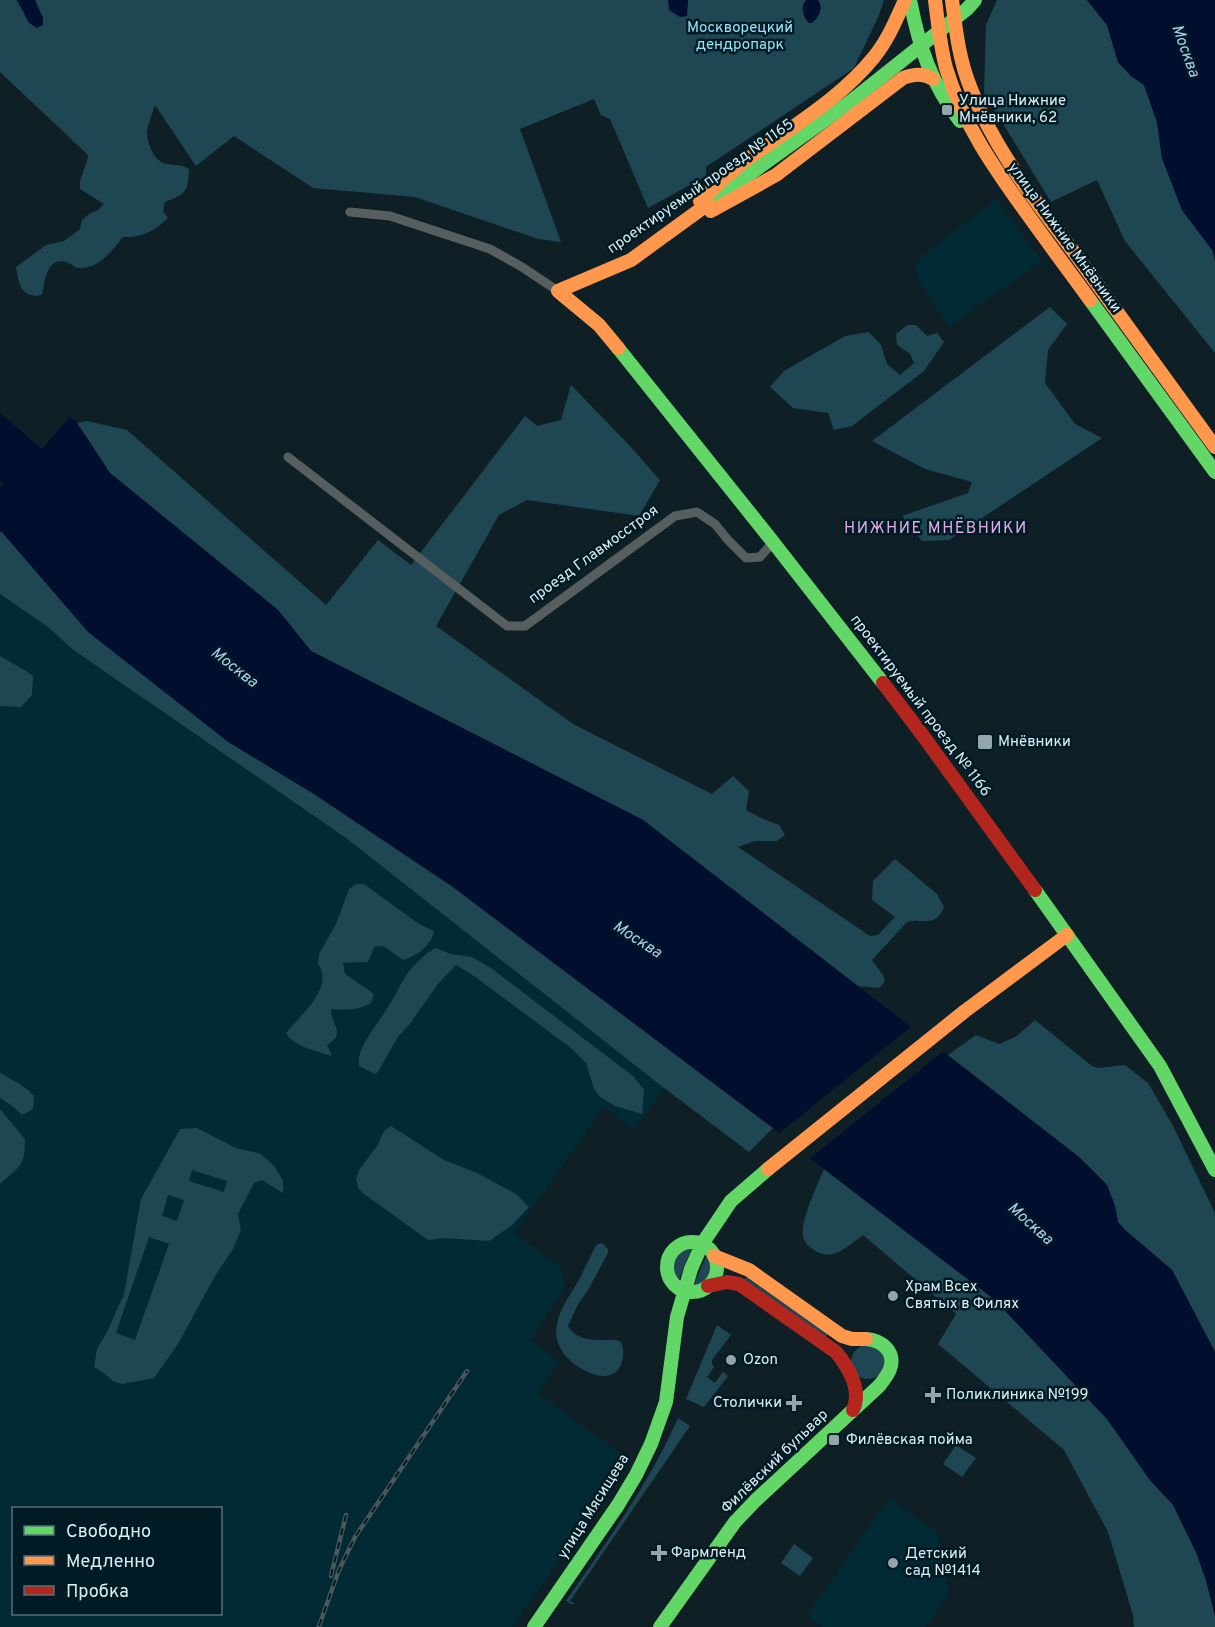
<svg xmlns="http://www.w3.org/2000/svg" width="1215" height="1627" font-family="Overpass,sans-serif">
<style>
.built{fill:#022a35;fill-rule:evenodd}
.green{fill:#1e4753;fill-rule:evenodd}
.water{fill:#010f2f}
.pier{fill:#0e2025}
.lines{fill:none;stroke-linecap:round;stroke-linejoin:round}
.street{stroke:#575e60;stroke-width:9}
.fast{stroke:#63d668;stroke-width:14}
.slow{stroke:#ff974d;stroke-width:14}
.jam{stroke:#b3261e;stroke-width:14}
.rail-casing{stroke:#4b575b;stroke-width:4.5}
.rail{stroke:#001b24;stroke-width:2;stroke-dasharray:7;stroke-linecap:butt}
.poi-dot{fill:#94a5ab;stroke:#001b24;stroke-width:2}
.labels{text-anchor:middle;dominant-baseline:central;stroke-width:5;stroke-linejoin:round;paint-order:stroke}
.park-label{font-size:15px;fill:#94e1fa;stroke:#001b24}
.poi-label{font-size:15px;fill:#dcedf3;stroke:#001b24;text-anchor:start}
.street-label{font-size:15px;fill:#dcedf3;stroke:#001b24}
.water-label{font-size:16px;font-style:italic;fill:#b1caf2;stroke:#001b24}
.neighbourhood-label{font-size:16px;letter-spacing:1.5px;fill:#e0adea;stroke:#001b24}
</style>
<rect width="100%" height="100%" fill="#0e2025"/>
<path class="built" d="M996,199L1042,261L949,327L917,278L915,261Z
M0,594L48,627L72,649L346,838L664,1088L634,1130L604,1107L514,1233L561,1267L565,1288L530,1340L559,1361L538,1393L630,1460L512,1627H0ZM14,1508H220V1614H14Z
M889,1498L938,1533L949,1594L925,1627H822L807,1615Z"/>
<path class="green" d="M0,0H884L879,15L854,68L706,167V176L648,208L610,119L601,115L594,99L520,129L561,242L538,239L415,197L313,188L234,136L196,166L155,105C152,114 148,124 147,133C147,144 155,162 166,164C176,166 179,163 189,169C188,192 186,194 165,202L163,211L168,218C155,231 142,238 123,237C112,250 102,266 83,268C74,269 73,264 66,262C46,257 45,282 42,295C21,299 19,284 16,267L46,245L64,241L80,229L82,220L89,214L98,210L104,204L80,189C78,177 87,168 88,155L0,72Z
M997,0H1087L1107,25L1118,62L1131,76L1144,85L1157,122L1162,158L1182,210L1213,251L1215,261V353L1125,241L1097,180L1051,202L984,93L986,25Z
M1050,307L1067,324L1048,350L1045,383L1075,424L1102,438L949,540L922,541L902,516L968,493L972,482L925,469L872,441Z
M907,325H916L927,336L937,333L944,342L924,371L852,426L834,430L828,413L793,408L770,387L784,371L845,336L869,332L881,345L887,364L900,375L914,363L910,354L897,345L896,334Z
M571,385L629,445L660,480L639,516L527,500L499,515L436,626L573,724L712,794L733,776L749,791L746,810L761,818L779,825L785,835L777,841H755L738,847L870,936L878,935L895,917L872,900L873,881L895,859L937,894L944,907C935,929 924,917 907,922L872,960L883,975L885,981L879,988L858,986L643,820L311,651L278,610L110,473L77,423L87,421L127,430L326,605L378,540L411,565L525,416L537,426L561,420Z
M2,531L227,741L314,794L453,887L773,1128L749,1152L664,1088L346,838L72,649L48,627L0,594V533Z
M0,656L26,671L33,676L32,695L21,707L0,706Z
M356,884H364L419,924L434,931C431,946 417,956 403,960L383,946L374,947L368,962L343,963L345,974L374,994L371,1003C358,1011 345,1010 331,1009C331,1025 347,1033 327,1045L332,1056C317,1051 294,1047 286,1033C300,1016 335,987 318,964L319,954L336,924L349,889Z
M435,948L451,954L472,957L491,968L633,1076L644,1090L642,1114L615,1106L600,1097L594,1089L586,1063L571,1048L474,976L456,965L438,984L409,1025L397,1038L378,1072L375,1074L359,1066C356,1047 379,1023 388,1007C396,995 401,982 410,970C417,962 425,954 435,948Z
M1035,1020L1092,1066L1098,1068L1125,1065L1148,1083L1173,1126L1215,1213V1352L1172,1270L1125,1230L1118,1222L1115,1206L1107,1185L1079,1157L948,1055L976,1035L999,1044L1015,1037Z
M0,1073L18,1083L28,1090L34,1096L33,1109L22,1115L11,1105L0,1098Z
M0,1109L25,1139C25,1167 20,1166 0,1184Z
M391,1126L444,1160L477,1173L516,1194L529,1207L512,1225L489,1241L444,1238L428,1240L364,1194L358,1188L356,1179L359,1170L377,1146L384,1131Z
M197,1128L236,1148L261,1154L275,1167L283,1181V1193L262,1180L254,1183L238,1214L241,1230L233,1249L215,1276L178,1344L154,1378L122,1384L114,1382L105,1374L94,1367L97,1349L106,1334L124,1294L141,1199L180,1129ZM192,1170L227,1181L224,1192L189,1181ZM168,1195L184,1200L177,1221L162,1216ZM149,1237L169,1244L135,1340L116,1333Z
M824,1169L995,1300L1107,1419L1150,1480L1173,1505L1196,1552L1206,1580L1215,1616V1627H1134L1133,1615L1108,1532L1064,1450L938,1344L956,1314L863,1235C848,1246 832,1263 814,1250C809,1247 804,1242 803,1236C800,1221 818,1184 824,1169Z
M602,1243L608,1249V1253L588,1290L578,1304L568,1326C576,1340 591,1340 605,1340C609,1340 615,1339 619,1341C622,1343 622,1345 623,1349C625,1366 615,1380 596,1375C574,1368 552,1350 557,1325C559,1309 571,1294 579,1280C584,1269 590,1258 595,1247L598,1244Z
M692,1247L678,1282C667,1267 673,1250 692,1247Z
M707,1254C717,1268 711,1284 693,1287Z
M746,1277L828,1334L825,1338L743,1282Z
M717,1325L731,1335L712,1360V1364L714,1367L707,1377L715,1383L723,1372L728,1376L704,1407L686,1399Z
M851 1362a17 17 0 1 1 34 0a17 17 0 1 1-34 0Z
M678,1418L690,1426L570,1601L575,1604H571L566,1601C607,1541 649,1484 678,1418Z
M956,1445L976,1458L962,1477L943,1464Z
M794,1544L813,1558L800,1576L781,1563Z"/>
<path class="water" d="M16,0H35L43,18V25L37,28L29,23L18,2Z
M668,0H688L687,16L680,17L669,10Z
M806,0H818C824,8 819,17 812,23H809C803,17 800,7 806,0Z
M1087,0H1215V261L1213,251L1182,210L1162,158L1157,122L1144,85L1131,76L1118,62L1107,25Z
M0,413L42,449L70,417L77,423L110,473L278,610L311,651L643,820L1079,1157L1107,1185L1115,1206L1118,1222L1125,1230L1172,1270L1215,1352V1616L1206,1580L1196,1552L1173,1505L1150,1480L1107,1419L995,1300L824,1169L773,1128L453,887L314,794L227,741L88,632L0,530V486L3,483L0,481Z"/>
<path class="pier" d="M913,1025L945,1050L808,1160L777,1135Z"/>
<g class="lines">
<path class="street" d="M350,212L390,216L490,249L522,267L558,291
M288,457L507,626H525L675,516L697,512L715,524L728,540L746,558L760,557L773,542"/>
<path class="fast" d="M910,0C919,47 931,83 960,121
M708,204L850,102L967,9L975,0
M1090,300L1215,472
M618,348L773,542L883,683
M1035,890L1160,1066L1215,1170
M667 1267a25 25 0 1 1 50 0a25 25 0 1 1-50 0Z
M534,1627L618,1505L636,1475L651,1444L666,1402L677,1317L691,1269L702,1244L731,1201L768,1169
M660,1627L735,1522L755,1501L879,1386C883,1381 888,1375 890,1369C896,1352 882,1340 866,1339"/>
<path class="slow" d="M935,0C938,23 940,45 946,68C963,124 994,168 1028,215C1048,243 1069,271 1090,300
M952,0C956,31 959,60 971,89C994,149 1035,200 1073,251C1120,316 1168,382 1215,447
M700,201C717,185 733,169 752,156C794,125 841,98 874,57C888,40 896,20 905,0
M711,211L776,175L903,78C914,74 923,73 933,79
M618,348L599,325L558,291L631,260L708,204
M768,1169L965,1011L1067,935
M714,1256L749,1270L842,1336L852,1339H866"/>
<path class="jam" d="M883,683L921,733L1035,890
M708,1286L727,1282L739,1284L836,1352C849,1368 862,1390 853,1410"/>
<defs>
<path id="rail" d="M331,1576L346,1515
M319,1626L339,1570L355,1537L467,1371"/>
</defs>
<use href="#rail" class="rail-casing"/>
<use href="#rail" class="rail"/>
</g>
<g class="poi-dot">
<rect x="941" y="104" width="12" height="12" rx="3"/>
<rect x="977" y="734" width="16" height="16" rx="3"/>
<circle cx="893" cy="1296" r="6"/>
<circle cx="731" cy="1360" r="6"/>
<path d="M930 1386h6v6h6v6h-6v6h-6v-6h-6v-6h6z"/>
<path d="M791 1394h6v6h6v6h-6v6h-6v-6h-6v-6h6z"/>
<rect x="828" y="1434" width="12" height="12" rx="3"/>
<path d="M656 1544h6v6h6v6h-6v6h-6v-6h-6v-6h6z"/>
<circle cx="893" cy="1563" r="6"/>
</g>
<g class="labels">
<g class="park-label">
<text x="740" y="28">Москворецкий<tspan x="740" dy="17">дендропарк</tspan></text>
</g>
<g class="poi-label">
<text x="959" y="101">Улица Нижние<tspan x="959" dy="17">Мнёвники, 62</tspan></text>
<text x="998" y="742">Мнёвники</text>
<text x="905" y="1287">Храм Всех<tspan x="905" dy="17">Святых в Филях</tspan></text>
<text x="743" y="1360">Ozon</text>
<text x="946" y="1395">Поликлиника №199</text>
<text x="782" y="1403" text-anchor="end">Столички</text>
<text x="846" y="1440">Филёвская пойма</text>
<text x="671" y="1553">Фармленд</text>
<text x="905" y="1554">Детский<tspan x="905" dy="17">сад №1414</tspan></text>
</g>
<g class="street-label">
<text transform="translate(701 187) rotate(-35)">проектируемый проезд № 1165</text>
<text transform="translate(1064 238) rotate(54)">улица Нижние Мнёвники</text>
<text transform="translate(594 555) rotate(-36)">проезд Главмосстроя</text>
<text transform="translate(920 706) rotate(53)">проектируемый проезд № 1166</text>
<text transform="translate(775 1462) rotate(-44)">Филёвский бульвар</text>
<text transform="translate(594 1507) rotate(-58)">улица Мясищева</text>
</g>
<g class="water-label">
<text transform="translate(1185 51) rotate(70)">Москва</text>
<text transform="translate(234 668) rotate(38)">Москва</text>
<text transform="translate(637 940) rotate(33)">Москва</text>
<text transform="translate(1030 1224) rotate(42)">Москва</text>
</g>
<g class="neighbourhood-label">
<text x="936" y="529">НИЖНИЕ МНЁВНИКИ</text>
</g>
</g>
<rect x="12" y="1507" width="210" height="108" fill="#001b24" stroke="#586f77" stroke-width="1.5"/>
<rect x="24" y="1526" width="30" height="9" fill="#63d668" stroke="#586f77" stroke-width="1.5"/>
<text x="66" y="1537" font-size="18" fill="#dcedf3">Свободно</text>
<rect x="24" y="1556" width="30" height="9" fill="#ff974d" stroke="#586f77" stroke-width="1.5"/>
<text x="66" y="1567" font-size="18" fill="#dcedf3">Медленно</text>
<rect x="24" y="1586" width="30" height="9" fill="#b3261e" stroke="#586f77" stroke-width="1.5"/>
<text x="66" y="1597" font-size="18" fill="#dcedf3">Пробка</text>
</svg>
